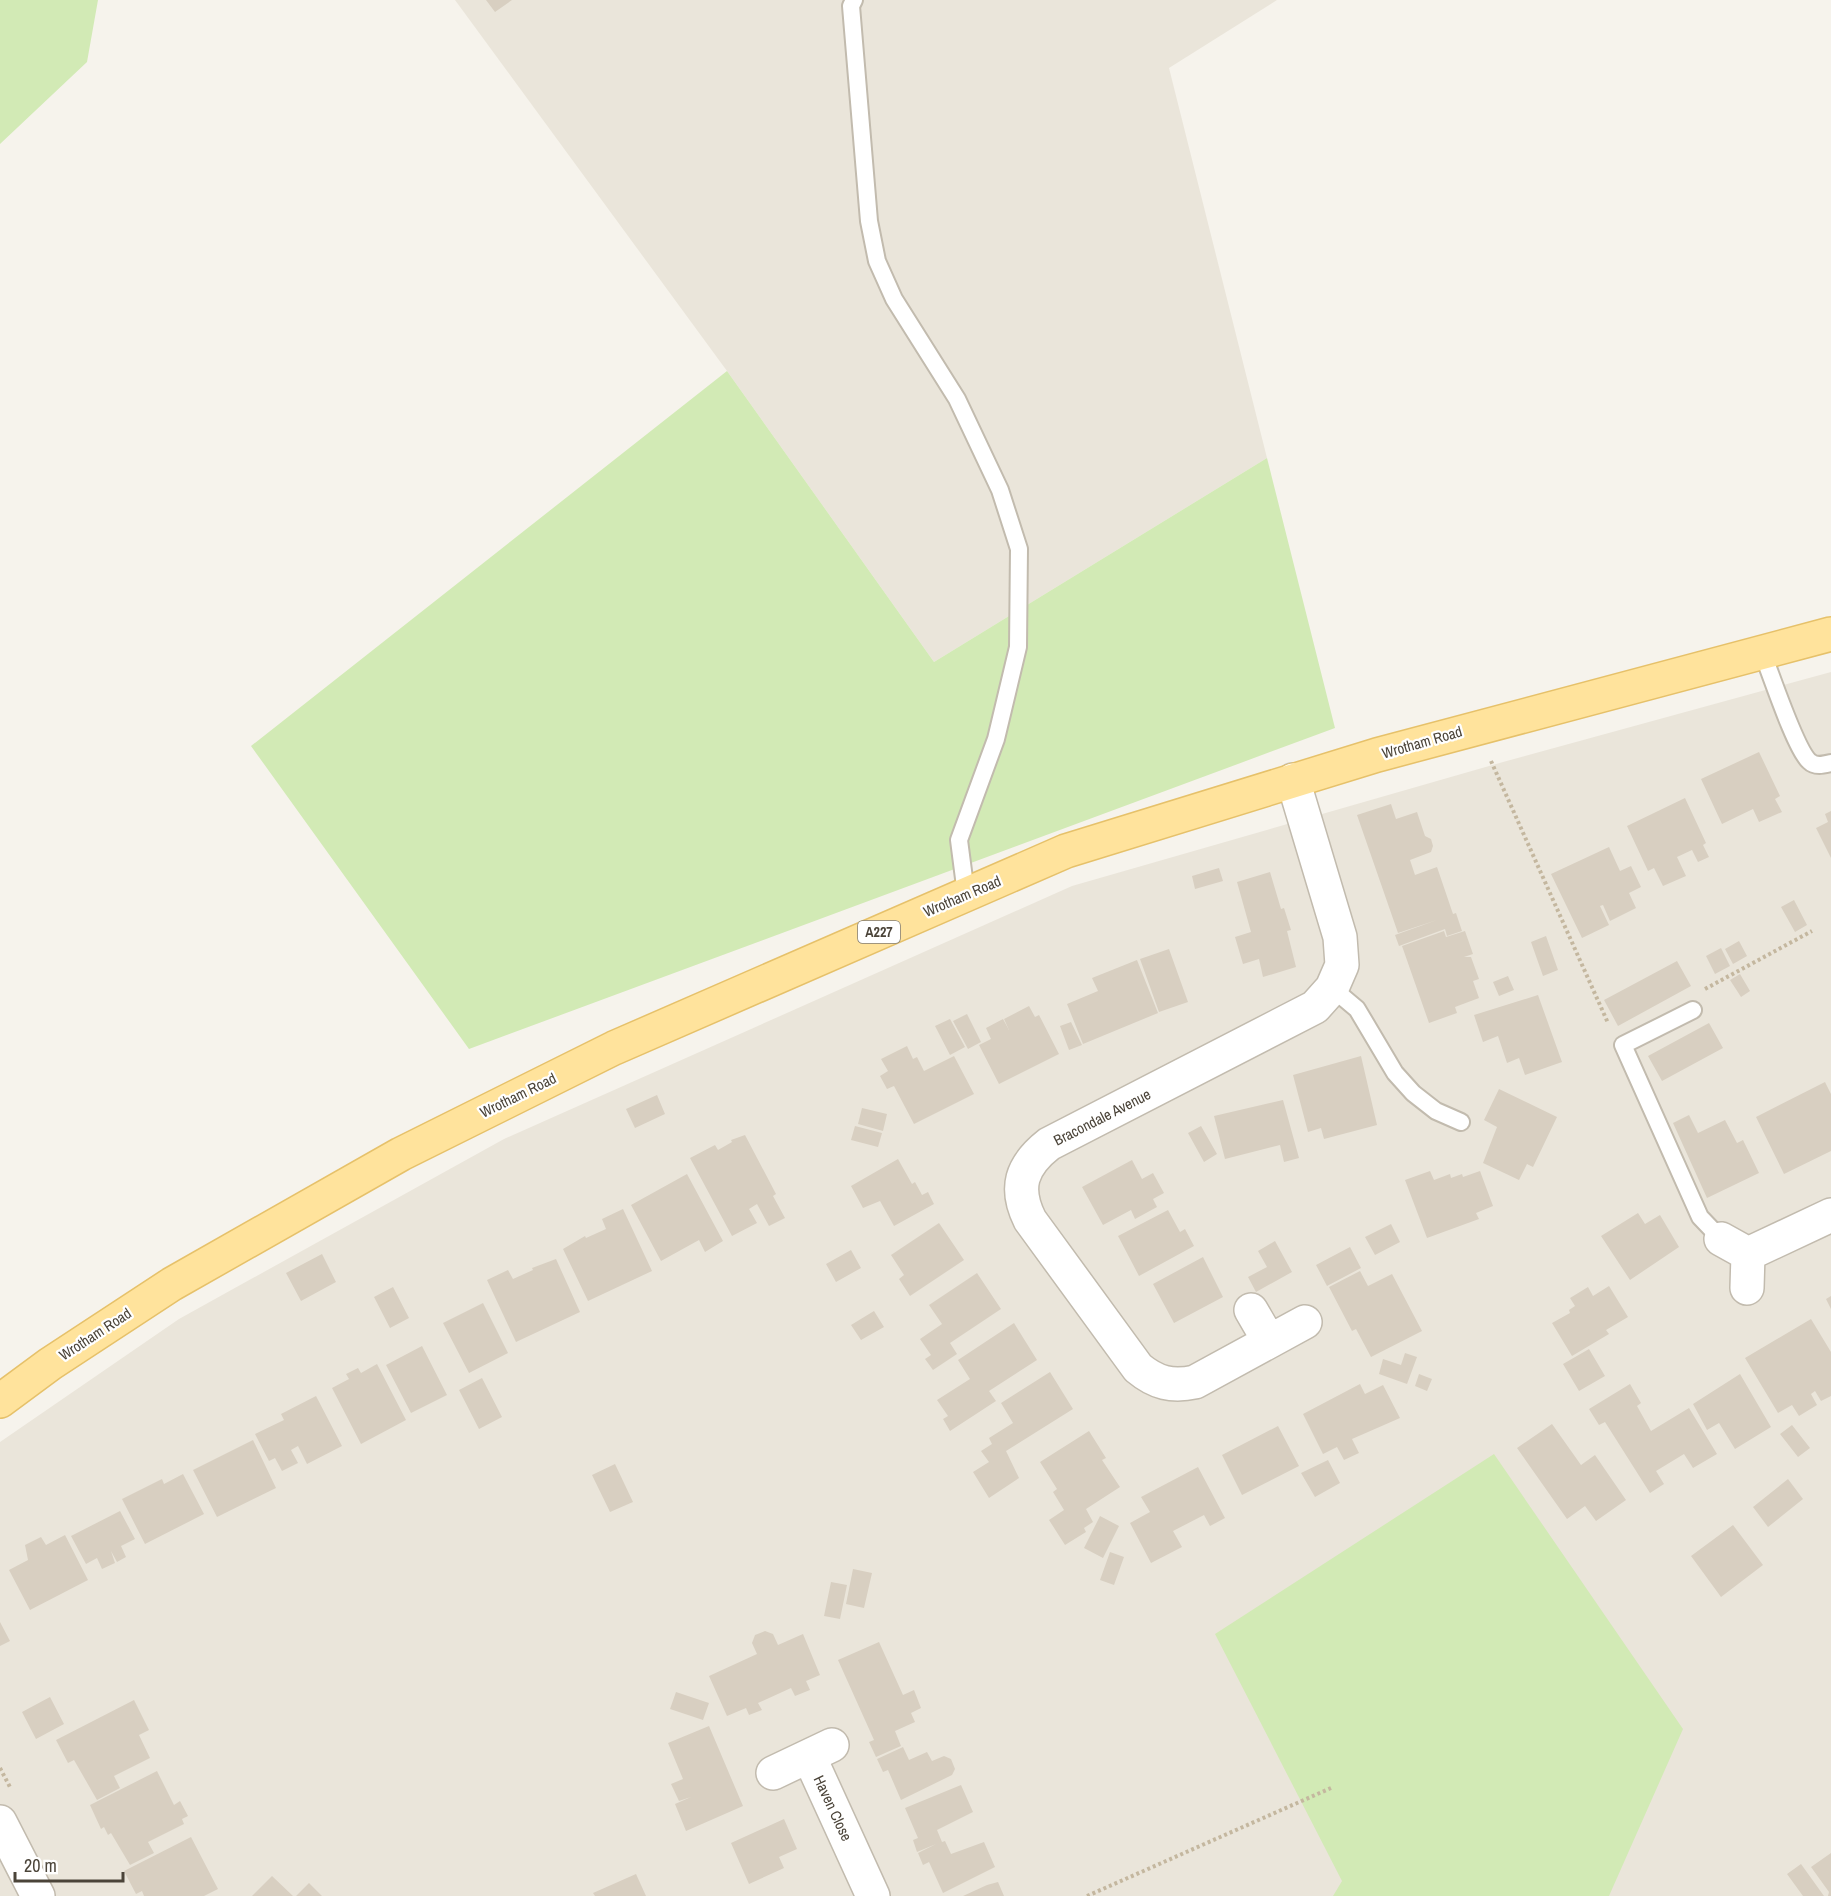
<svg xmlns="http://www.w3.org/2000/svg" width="1831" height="1896" font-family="'Archivo Narrow',sans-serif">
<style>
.residential{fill:#eae5da}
.green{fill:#d2eab5}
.building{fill:#d8cfc1}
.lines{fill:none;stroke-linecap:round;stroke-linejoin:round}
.lane-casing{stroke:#c2bbae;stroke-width:20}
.street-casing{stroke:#c2bbae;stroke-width:36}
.primary-casing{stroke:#e6c16a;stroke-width:36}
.path{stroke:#c4b79f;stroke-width:4;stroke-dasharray:3 3;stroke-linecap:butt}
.lane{stroke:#fff;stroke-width:16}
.street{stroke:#fff;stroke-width:33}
.primary{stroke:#ffe39c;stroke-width:33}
.labels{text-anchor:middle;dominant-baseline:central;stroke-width:4.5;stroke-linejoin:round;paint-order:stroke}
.shield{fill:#fff;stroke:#817c74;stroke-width:1.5}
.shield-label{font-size:14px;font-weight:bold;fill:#4b4439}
.street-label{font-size:15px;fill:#4b4439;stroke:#fff}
</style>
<rect width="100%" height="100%" fill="#f6f3ec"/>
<path class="residential" d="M455,0H1277L1169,68L1267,458L934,662L727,371Z
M1831,672V1896H0V1442L179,1319L504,1139L1072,886L1503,762Z"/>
<path class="green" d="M0,0H98L87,62L0,144Z
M727,371L934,662L1267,458L1335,728L469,1049L251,746Z
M1494,1454L1683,1729L1609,1896H1333L1342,1881L1215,1634Z"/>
<path class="building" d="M486,0H512L495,12Z
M1759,752L1780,796L1775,799L1782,812L1759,822L1753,809L1722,824L1701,779Z
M1685,798L1706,843L1703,845L1709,857L1698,862L1692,850L1677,857L1686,876L1663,886L1654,868L1648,871L1627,826Z
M1391,804L1396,819L1417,812L1425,836L1431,839L1433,846L1431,852L1410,860L1415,875L1437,867L1453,914L1456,913L1462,931L1447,936L1445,929L1399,946L1395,935L1437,920L1398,933L1357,815Z
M1831,811V858L1816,828L1828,822L1825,814Z
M1609,847L1620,871L1631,866L1641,887L1629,893L1636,908L1610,921L1603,905L1600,906L1609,925L1582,938L1551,874Z
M1219,868L1223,881L1195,889L1192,876Z
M1270,872L1281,909L1284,908L1291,930L1287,931L1296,967L1263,977L1259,959L1243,964L1235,937L1251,932L1237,882Z
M1794,900L1807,925L1795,932L1781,907Z
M1444,931L1446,937L1465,931L1473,954L1464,957H1471L1479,979L1473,981L1479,998L1455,1007L1457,1013L1429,1023L1402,946Z
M1546,936L1558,970L1543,976L1531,942Z
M1739,941L1747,956L1733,964L1725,949Z
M1721,948L1730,966L1715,974L1706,956Z
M1169,949L1188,1002L1159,1012L1140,959Z
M1137,960L1158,1013L1083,1044L1067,1004L1098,991L1092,978Z
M1677,961L1691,986L1618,1026L1604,1000Z
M1740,974L1750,991L1741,997L1730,980Z
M1508,976L1514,990L1499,996L1493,982Z
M1538,995L1562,1062L1525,1075L1519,1058L1507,1063L1498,1036L1483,1042L1474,1015Z
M1029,1006L1035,1017L1039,1015L1059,1054L999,1084L979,1045L991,1039L986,1028L1003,1019L1009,1030L1004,1019Z
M967,1014L981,1042L968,1049L953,1021Z
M950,1019L965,1047L950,1055L935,1026Z
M1071,1022L1082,1045L1069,1050L1060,1026Z
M1709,1023L1723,1048L1662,1081L1648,1056Z
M907,1046L913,1059L917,1057L924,1071L954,1056L974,1094L914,1124L894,1086L887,1089L880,1076L888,1071L881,1059Z
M1361,1056L1377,1125L1324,1139L1321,1128L1308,1132L1293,1075Z
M1825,1082L1831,1094V1151L1784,1174L1756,1117Z
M1499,1089L1557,1117L1533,1167L1527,1164L1519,1180L1483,1163L1497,1127L1484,1120Z
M657,1095L665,1114L635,1128L626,1109Z
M1283,1100L1299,1158L1284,1162L1280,1145L1225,1159L1214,1116Z
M862,1108L887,1114L883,1131L858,1124Z
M1689,1115L1698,1133L1725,1120L1737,1143L1743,1140L1759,1173L1707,1198L1673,1123Z
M855,1126L882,1133L878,1147L851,1140Z
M1201,1126L1217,1154L1204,1162L1188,1133Z
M745,1135L776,1194L773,1196L785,1218L769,1226L757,1204L749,1209L757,1223L732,1236L690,1158L715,1145L718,1150L732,1142L731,1140Z
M898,1159L912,1184L915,1182L922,1195L928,1192L934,1204L894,1226L880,1201L863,1208L851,1186Z
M1132,1160L1142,1179L1153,1173L1164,1193L1153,1199L1157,1207L1135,1219L1131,1210L1103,1225L1082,1187Z
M1430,1171L1434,1180L1450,1174L1451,1178L1462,1174L1463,1177L1480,1171L1493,1206L1476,1213L1479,1219L1427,1238L1405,1180Z
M687,1174L723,1241L705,1252L699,1240L661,1261L631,1205Z
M623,1209L652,1271L588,1301L563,1249L585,1236L586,1238L606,1229L602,1219Z
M1168,1210L1180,1232L1185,1229L1194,1246L1139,1276L1118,1236Z
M1638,1213L1645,1224L1660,1215L1679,1247L1630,1280L1601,1236Z
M939,1223L964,1260L910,1296L899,1279L904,1275L891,1255Z
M1391,1224L1400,1242L1375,1255L1365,1237Z
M1275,1241L1292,1272L1256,1292L1248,1277L1267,1267L1258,1251Z
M1350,1247L1361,1268L1327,1286L1316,1265Z
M851,1250L861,1268L836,1282L826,1264Z
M322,1254L336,1282L301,1301L286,1273Z
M1203,1257L1223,1297L1174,1323L1153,1284Z
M556,1259L580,1312L516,1342L487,1280L508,1270L513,1279L533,1270L532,1268Z
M1360,1271L1368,1286L1392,1274L1422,1331L1371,1357L1356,1329L1352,1331L1329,1287Z
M977,1273L1001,1309L950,1343L957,1354L933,1370L925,1359L931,1355L920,1339L942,1324L929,1305Z
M1609,1286L1628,1317L1606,1330L1609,1334L1572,1356L1552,1323L1570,1313L1569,1310L1575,1306L1570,1298L1588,1287L1593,1296Z
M393,1287L409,1318L390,1328L374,1297Z
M1831,1296V1309L1826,1299Z
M483,1303L508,1353L469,1373L443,1323Z
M874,1311L884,1327L861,1340L851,1325Z
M1811,1319L1831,1352V1396L1821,1401L1815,1391L1811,1394L1817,1405L1799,1416L1792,1405L1778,1413L1745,1358Z
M1014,1323L1037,1360L989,1391L996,1401L950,1431L943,1419L948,1416L937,1400L970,1379L958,1360Z
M422,1346L447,1395L411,1413L386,1365Z
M1589,1349L1605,1376L1579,1391L1563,1364Z
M1405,1353L1417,1357L1407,1384L1379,1374L1383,1359L1401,1365Z
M377,1364L406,1420L361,1444L332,1388L349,1379L346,1374L358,1368L361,1373Z
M1050,1372L1073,1409L1006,1451L1019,1478L989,1498L973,1472L989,1462L981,1451L992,1444L989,1438L1013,1423L1001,1403Z
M1419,1374L1432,1379L1427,1391L1415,1386Z
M1740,1374L1771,1427L1735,1449L1719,1423L1707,1430L1693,1404Z
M482,1378L502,1417L479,1429L459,1390Z
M1360,1384L1365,1394L1383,1385L1400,1418L1352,1439L1359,1453L1344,1460L1337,1447L1323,1454L1303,1414Z
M1630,1384L1641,1403L1637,1406L1651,1431L1689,1408L1717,1454L1693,1468L1684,1454L1656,1471L1664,1484L1650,1493L1605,1422L1599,1425L1589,1409Z
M316,1396L342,1446L307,1464L298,1446L291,1450L298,1463L282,1471L275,1458L269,1461L255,1434L284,1420L281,1414Z
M1552,1424L1581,1465L1595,1455L1626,1500L1596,1521L1585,1506L1567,1519L1517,1448Z
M1792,1425L1810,1448L1798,1457L1780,1434Z
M1278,1426L1299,1466L1242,1495L1222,1455Z
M1089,1431L1106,1458L1102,1460L1120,1487L1086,1509L1093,1522L1084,1528L1086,1532L1065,1545L1049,1520L1064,1510L1053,1492L1057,1489L1040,1462Z
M253,1440L276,1488L217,1517L193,1470Z
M1328,1460L1340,1483L1315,1497L1301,1473Z
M615,1464L633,1502L610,1512L592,1475Z
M1198,1467L1225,1518L1210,1526L1204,1515L1173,1531L1182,1547L1151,1563L1130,1523L1150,1512L1141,1497Z
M183,1474L204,1514L145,1544L122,1499L162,1479L164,1484Z
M1788,1479L1803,1499L1768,1527L1753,1507Z
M120,1511L135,1539L121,1546L126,1557L117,1562L111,1551L115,1563L102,1569L97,1558L86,1564L71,1536Z
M1100,1516L1119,1526L1103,1558L1084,1548Z
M1733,1525L1763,1565L1721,1597L1691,1556Z
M65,1535L88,1580L30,1610L9,1570L28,1560L25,1545L41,1537L46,1545Z
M1110,1552L1124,1557L1114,1585L1100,1580Z
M853,1569L872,1573L864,1608L846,1604Z
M831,1582L847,1585L840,1619L824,1616Z
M0,1622L10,1641L0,1646Z
M765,1631L773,1634L778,1645L803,1634L820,1675L806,1681L810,1690L795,1696L791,1688L758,1703L762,1710L749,1715L746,1708L727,1716L709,1676L757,1654L752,1643L755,1635Z
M879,1642L903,1695L914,1690L921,1708L911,1713L915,1722L895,1731L901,1746L876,1757L869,1742L874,1740L838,1660Z
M676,1692L709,1703L703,1720L670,1709Z
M50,1697L64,1724L36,1739L22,1712Z
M134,1700L149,1730L139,1735L150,1758L114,1776L120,1788L97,1800L74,1760L68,1763L56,1740Z
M709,1726L743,1806L686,1831L675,1804L691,1797L679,1801L671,1784L683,1779L668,1743Z
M903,1747L909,1760L927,1752L932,1761L944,1756L951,1759L955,1769L952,1775L901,1800L888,1770L883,1772L877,1759Z
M157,1771L174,1805L180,1801L188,1816L182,1819L184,1824L148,1842L154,1853L130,1865L111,1833L108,1835L104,1827L101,1829L90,1805Z
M961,1785L973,1812L937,1830L942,1842L945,1841L951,1854L984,1842L995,1867L943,1893L929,1862L923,1865L918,1853L936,1844L917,1852L913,1840L918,1838L905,1808Z
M784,1819L797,1849L779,1857L784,1868L749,1884L731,1843Z
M191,1837L218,1889L204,1896H144L142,1891L136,1894L124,1871Z
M1831,1853V1896H1828L1829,1892L1811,1867Z
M1801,1864L1824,1896H1803L1787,1874Z
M636,1874L646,1896H595L593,1893Z
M272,1876L293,1896H252Z
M998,1882L1004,1896H963L987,1885Z
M309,1883L322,1896H296Z"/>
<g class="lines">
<defs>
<path id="lane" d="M854,0L851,6L869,221L877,261L894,299L957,399L1000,490L1019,549L1018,647L996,739L959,840L966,894
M1762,652C1771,674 1795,748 1809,761C1815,767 1823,765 1831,763
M1332,988L1357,1009L1395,1073L1413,1093L1436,1111L1461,1122
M1693,1010L1623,1045L1700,1217L1721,1239"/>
<path id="street" d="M1293,780L1340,937L1342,965L1332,988L1315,1007L1049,1144C1021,1166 1014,1188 1030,1220L1138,1368C1156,1383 1172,1387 1195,1382L1305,1322
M1721,1239L1748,1254L1747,1288
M1748,1254L1831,1215
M1251,1310L1269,1341
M809,1756L873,1896
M773,1773L832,1745
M0,1822L38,1896"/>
<path id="primary" d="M0,1401L50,1364L172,1284L401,1154L614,1048L1066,851L1377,755L1831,634"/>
</defs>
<use href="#lane" class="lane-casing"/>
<use href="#street" class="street-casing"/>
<use href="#primary" class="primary-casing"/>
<path class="path" d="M1491,761L1608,1023
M1705,989L1812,931
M0,1768L11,1789
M1087,1896L1331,1788"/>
<use href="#lane" class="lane"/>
<use href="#street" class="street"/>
<use href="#primary" class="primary"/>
</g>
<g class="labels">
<rect class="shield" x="858" y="921" width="42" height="22" rx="4.5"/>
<g class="shield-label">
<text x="879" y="932">A227</text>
</g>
<g class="street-label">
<text transform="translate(1422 742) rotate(-16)">Wrotham Road</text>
<text transform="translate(962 896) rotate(-23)">Wrotham Road</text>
<text transform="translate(518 1095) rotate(-26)">Wrotham Road</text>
<text transform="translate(1102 1117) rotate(-27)">Bracondale Avenue</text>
<text transform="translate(95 1334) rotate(-33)">Wrotham Road</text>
<text transform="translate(833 1808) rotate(65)">Haven Close</text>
</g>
</g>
<path d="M15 1872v9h108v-9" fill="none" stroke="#4b4439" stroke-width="3"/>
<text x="24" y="1872" font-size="18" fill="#4b4439" stroke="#ffffff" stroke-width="4.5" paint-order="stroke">20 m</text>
</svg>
